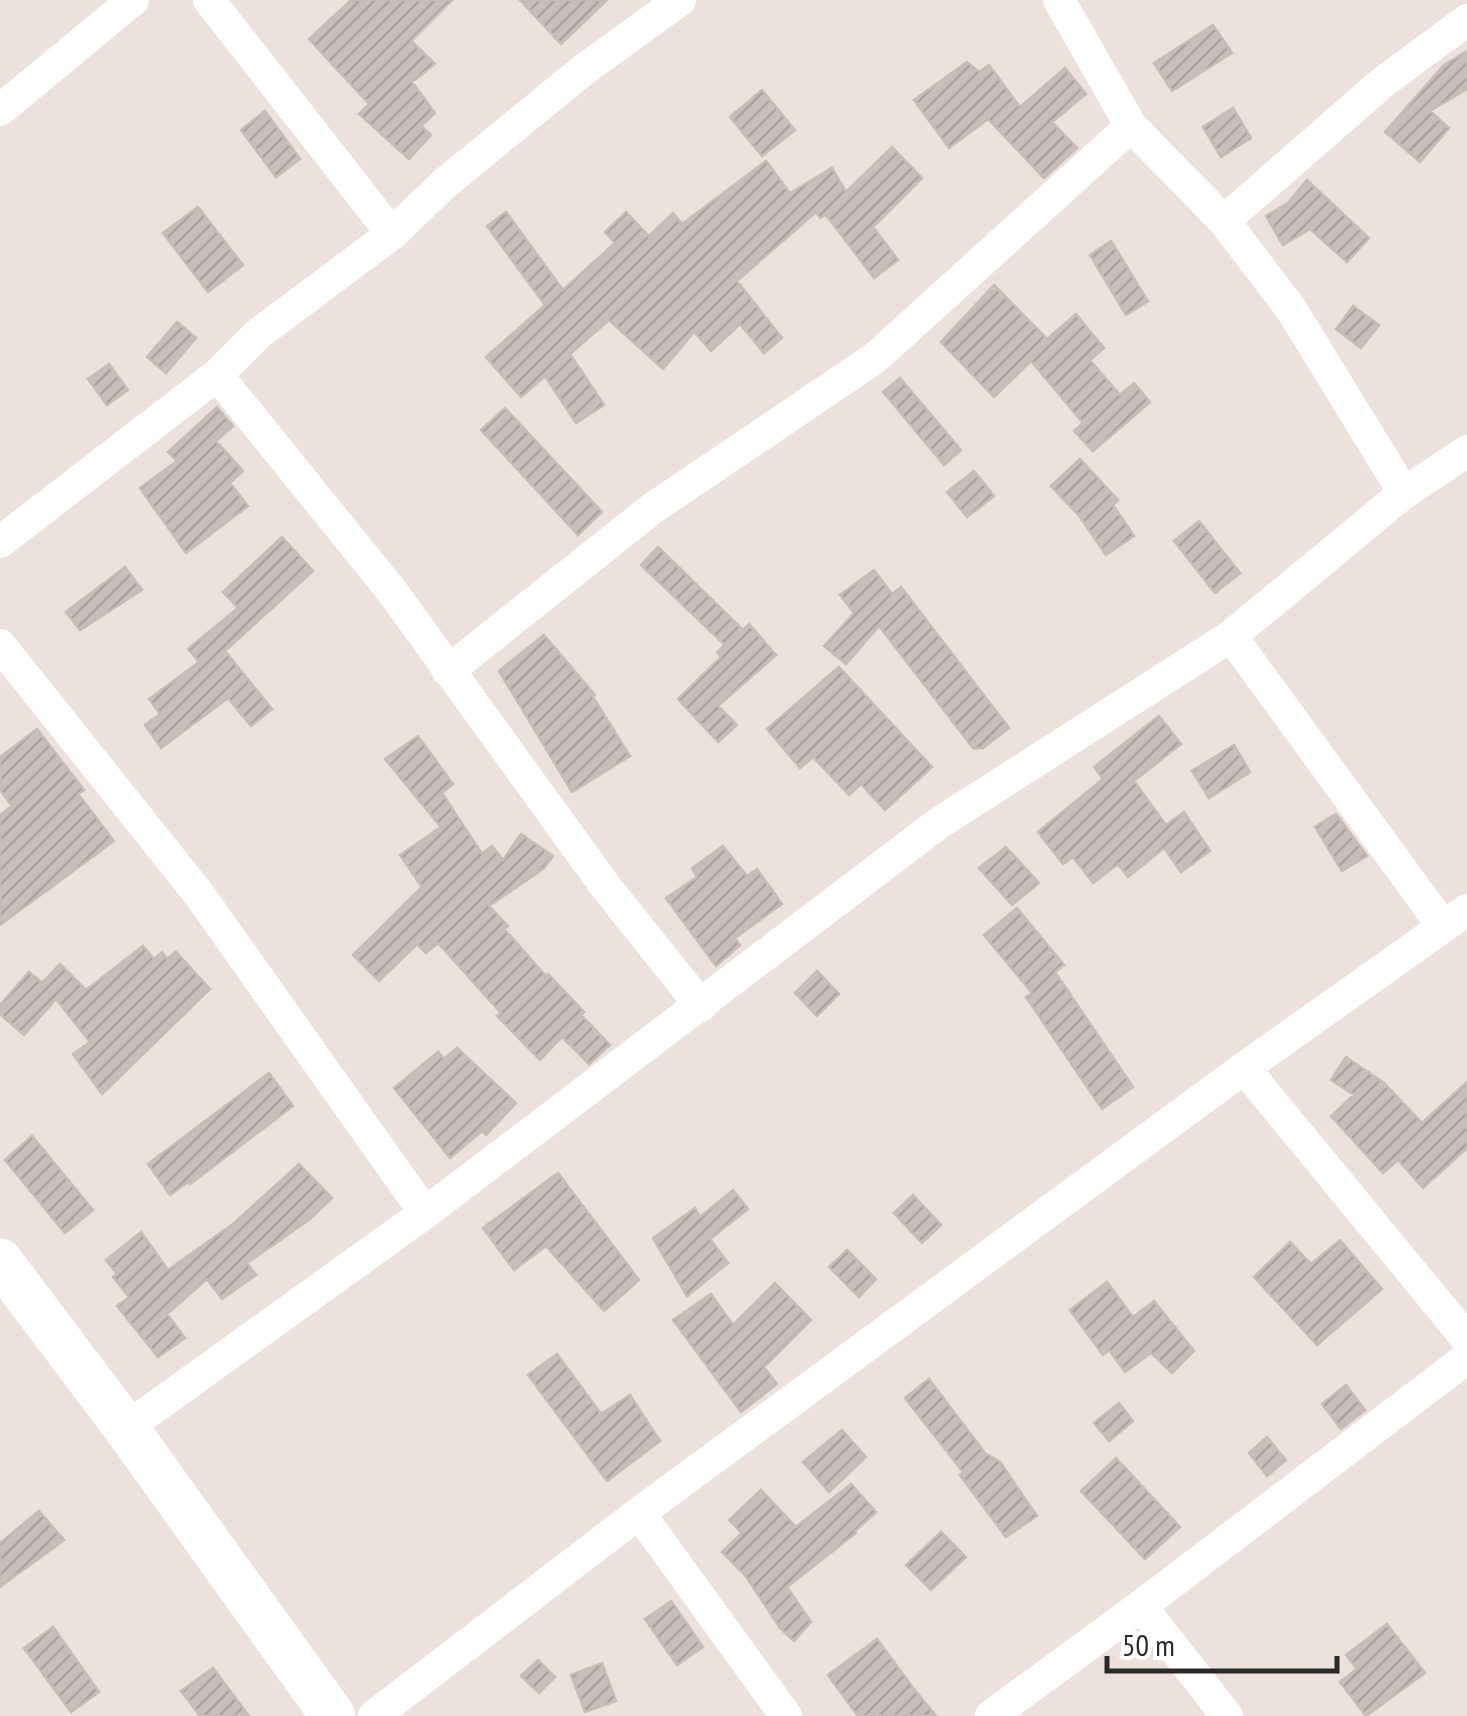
<svg xmlns="http://www.w3.org/2000/svg" width="1467" height="1716" font-family="'PT Sans Narrow',sans-serif">
<style>
.building{fill:url(#building-hatch);stroke:#c8bcb6;stroke-width:2.5}
.lines{fill:none;stroke-linecap:round;stroke-linejoin:round}
.street{stroke:#fff;stroke-width:32}
.secondary{stroke:#fff;stroke-width:45}
</style>
<defs>
<pattern id="building-hatch" width="6" height="6" patternUnits="userSpaceOnUse" patternTransform="scale(2.5)"><rect width="6" height="6" fill="#c7bfbb"/><path d="M-1 1l2-2M0 6l6-6M5 7l2-2" fill="none" stroke="#aba4a1"/></pattern>
</defs>
<rect width="100%" height="100%" fill="#ece1dc"/>
<path class="building" d="M351,0H452L411,41L435,64L412,82L435,113L421,126L431,135L409,159L359,114L369,104L309,39Z
M520,0H607L561,44Z
M1213,25L1232,53L1172,91L1154,63Z
M1467,51V89L1430,111L1449,128L1420,162L1385,132L1444,65Z
M967,62L979,72L989,65L1020,107L1065,68L1086,94L1052,122L1077,148L1044,178L988,119L949,148L914,100Z
M762,90L795,130L762,156L730,117Z
M1233,108L1251,138L1221,157L1203,127Z
M265,111L300,159L276,177L241,130Z
M892,147L922,178L873,227L898,260L874,278L826,215L820,218L816,212L737,281L782,338L764,353L740,324L711,351L694,332L663,369L609,320L570,354L604,405L576,423L545,376L521,397L486,357L545,305L487,226L506,212L563,290L615,243L605,232L626,212L649,236L673,213L682,224L766,161L790,193L832,168L846,192Z
M1307,180L1369,238L1347,262L1310,229L1283,245L1266,216L1288,203Z
M198,207L243,265L208,292L163,233Z
M1111,241L1148,301L1126,315L1090,255Z
M994,285L1047,339L1076,314L1104,348L1090,360L1120,395L1134,383L1150,402L1093,451L1074,431L1083,423L1031,361L994,397L941,342Z
M1353,306L1379,325L1361,348L1336,329Z
M177,322L196,338L166,373L147,357Z
M109,364L128,390L107,405L88,379Z
M900,378L961,450L944,465L883,392Z
M217,407L233,426L216,441L243,471L230,483L248,506L186,553L140,488L177,461L168,452Z
M505,408L602,512L578,535L481,430Z
M1080,459L1118,500L1113,505L1134,536L1106,555L1080,517L1051,486Z
M974,471L994,496L967,517L947,492Z
M1199,521L1240,573L1215,593L1174,541Z
M282,537L313,571L225,651L272,709L251,726L228,698L161,748L145,725L160,714L149,699L199,662L188,649L238,608L223,592Z
M658,547L743,630L749,624L776,655L718,706L737,725L718,742L678,699L721,657L717,652L725,645L641,565Z
M125,567L142,590L80,630L66,612Z
M874,570L892,594L901,587L1009,728L983,748H973L879,626L846,664L824,646L854,613L840,595Z
M544,635L595,695L593,697L630,756L572,792L499,671Z
M839,667L932,767L885,810L861,784L849,795L813,757L800,768L767,729Z
M1159,716L1181,744L1134,781L1166,825L1184,812L1210,851L1181,872L1164,848L1128,877L1118,864L1093,883L1073,857L1063,864L1038,832L1103,779L1094,767Z
M37,729L84,790L78,794L114,841L0,925V815L12,806L0,790V757Z
M418,736L453,784L442,793L482,854L492,846L503,860L521,834L553,856L544,868L489,906L508,926L504,929L546,976L548,974L584,1012L581,1015L610,1045L589,1064L562,1037L540,1060L497,1016L501,1013L438,943L426,953L417,944L379,981L353,955L422,887L400,855L441,827L385,759Z
M1234,745L1250,772L1209,798L1192,771Z
M1336,814L1367,856L1342,871L1315,827Z
M723,846L747,876L757,869L782,904L735,938L740,945L716,966L666,898L697,877L692,868Z
M1006,847L1039,883L1012,905L979,868Z
M1017,908L1064,965L1055,972L1133,1087L1102,1109L1026,997L1032,993L984,935Z
M143,946L154,959L162,952L167,959L176,952L210,989L102,1094L73,1054L90,1042L56,999L24,1035L0,1014V1005L29,972L46,986L43,982L60,964L86,990Z
M817,971L839,994L817,1016L795,993Z
M457,1048L516,1103L486,1135L482,1131L450,1158L394,1088L438,1052L444,1059Z
M1346,1057L1384,1083L1422,1123L1467,1082V1148L1423,1188L1398,1160L1383,1173L1331,1116L1354,1095L1331,1080Z
M269,1073L293,1106L190,1184L188,1182L170,1195L148,1164Z
M32,1136L93,1210L65,1233L5,1160Z
M299,1164L332,1198L310,1219L247,1263L256,1275L222,1299L207,1279L167,1314L185,1338L158,1357L117,1306L129,1297L113,1277L117,1274L106,1260L141,1232L168,1270L233,1224Z
M558,1173L639,1280L604,1311L546,1246L514,1270L483,1228Z
M733,1190L748,1209L710,1239L728,1263L687,1296L653,1238L695,1208L700,1217Z
M913,1195L941,1225L922,1243L894,1213Z
M1340,1240L1382,1289L1317,1345L1254,1277L1290,1242L1311,1264Z
M847,1250L876,1279L859,1297L829,1267Z
M1107,1282L1133,1317L1154,1301L1194,1351L1172,1373L1151,1353L1125,1372L1109,1350L1103,1355L1070,1310Z
M775,1283L811,1320L764,1367L777,1384L741,1412L673,1320L711,1294L733,1325Z
M557,1354L601,1414L630,1395L660,1441L607,1481L528,1375Z
M929,1379L985,1453L1000,1462L1037,1516L1006,1537L960,1475L963,1472L905,1398Z
M1346,1385L1365,1410L1341,1429L1322,1404Z
M1119,1403L1133,1421L1109,1441L1094,1423Z
M842,1430L866,1457L829,1492L803,1462Z
M1267,1437L1286,1460L1267,1476L1249,1453Z
M1116,1458L1180,1527L1145,1559L1081,1491Z
M851,1484L876,1512L855,1531L856,1533L787,1587L811,1622L794,1641L780,1628L745,1575L722,1552L742,1533L729,1520L761,1490L796,1527Z
M39,1511L64,1540L0,1587V1543Z
M941,1532L966,1557L931,1590L906,1565Z
M671,1601L703,1647L677,1665L645,1619Z
M1387,1624L1425,1673L1366,1716L1340,1682L1357,1669L1346,1655Z
M53,1627L99,1692L71,1712L24,1648Z
M877,1639L914,1689L936,1716H858L828,1675Z
M538,1660L555,1677L539,1693L521,1676Z
M602,1663L616,1701L585,1712L571,1675Z
M213,1668L249,1716H200L181,1691Z"/>
<g class="lines">
<path class="street" d="M209,0L392,234
M0,110L133,0
M1224,221L1382,83L1467,20
M217,375L391,590L606,887L701,1006
M1404,493L1467,451
M0,542L217,375L258,334L392,234L444,184L582,71L680,0
M1231,636L1442,925
M0,645L198,893L425,1213
M448,671L653,508L875,358L1131,126
M1244,1068L1467,1339
M126,1428L425,1213L939,823L1231,636L1404,493L1291,309L1224,221L1131,126L1059,0
M639,1513L786,1716
M1141,1606L1227,1716
M374,1716L639,1513L1244,1068L1467,910
M991,1716L1141,1606L1467,1358"/>
<path class="secondary" d="M0,1261L126,1428L333,1716"/>
</g>
<path d="M1107 1656v15h230v-15" fill="none" stroke="#2a2a2a" stroke-width="5"/>
<text x="1122" y="1656" font-size="30" fill="#2a2a2a" stroke="#ffffff" stroke-width="8" paint-order="stroke">50 m</text>
</svg>
